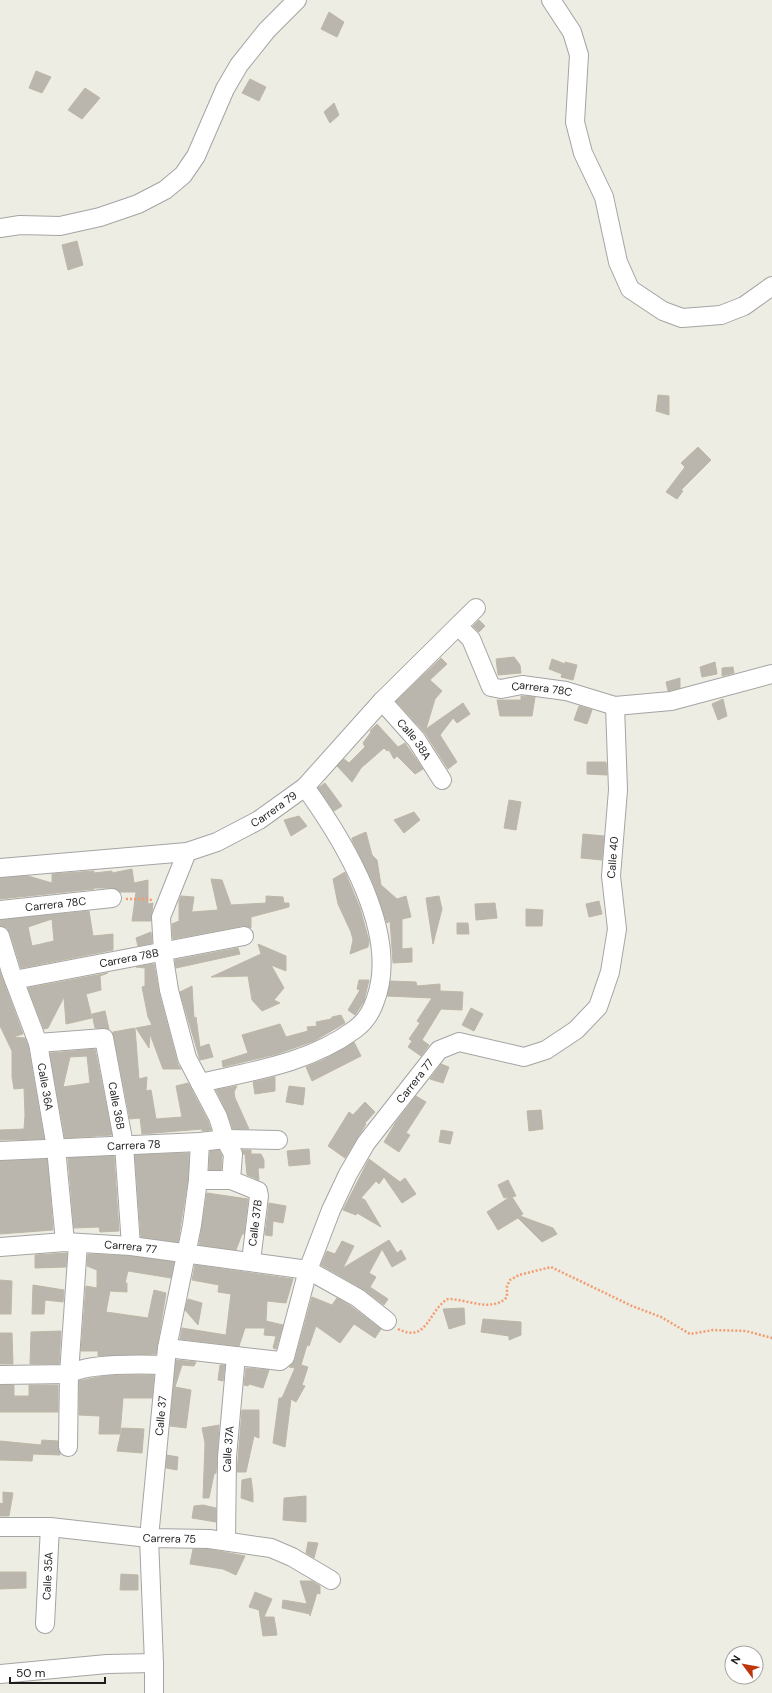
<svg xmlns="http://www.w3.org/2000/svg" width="772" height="1693" font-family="'DM Sans',sans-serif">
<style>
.building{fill:#bab6ad;stroke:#beb7a6;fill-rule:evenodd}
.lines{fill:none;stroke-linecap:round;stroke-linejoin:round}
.minor-casing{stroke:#a4a4a4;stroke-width:20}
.path{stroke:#f29c70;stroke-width:2.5;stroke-dasharray:2 2;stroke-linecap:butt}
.minor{stroke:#fff;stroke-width:18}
.labels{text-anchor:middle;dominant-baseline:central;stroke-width:3;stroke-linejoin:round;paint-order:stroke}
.street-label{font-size:11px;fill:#1d1d1d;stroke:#fff}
</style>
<rect width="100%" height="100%" fill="#eeede3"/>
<path class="building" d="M329,12L344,22L337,37L321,29Z
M36,71L51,77L42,93L29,88Z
M250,79L266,87L259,101L242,93Z
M85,88L100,98L82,119L68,110Z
M334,103L339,115L330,123L324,112Z
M77,241L83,265L68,270L62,245Z
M658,395L669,396V415L656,411Z
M698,447L711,460L681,490L683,491L677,499L666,492L685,467L681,463Z
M479,620L485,626L479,632L473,626Z
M514,657L520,665L521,673L498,675L496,659Z
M441,658L447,664L430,680L442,691L435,699L426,729L463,703L470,714L457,723L453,718L440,735L457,762L448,769L425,733L396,701Z
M552,659L565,664V662L577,665L573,680L561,677L562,674L549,669Z
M715,662L717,674L702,677L700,667Z
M733,667L734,673L722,676V668Z
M680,678V688L668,691L666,682Z
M521,696L535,697L532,716H500L497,700H521Z
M723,699L727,716L718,720L712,704Z
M579,706L592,710L587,724L574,720Z
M377,724L398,747L405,743L423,769L415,774L397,756L394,759L389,750L387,751L384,748L361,768L352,782L337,766L344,759L349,763L365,747L363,743L371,732L370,731Z
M587,762H606L607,775L587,774Z
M325,783L342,806L334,811L318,788Z
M509,800L521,802L516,830L504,828Z
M414,812L420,820L404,833L394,820Z
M299,816L307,826L291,836L284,820Z
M366,832L372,855L377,860L381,885L397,899L406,896L411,917L402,919V949L412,948V962L393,963L390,921L387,923L374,885L352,840V838Z
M583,834L604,836L602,860L581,858Z
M132,869L134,883L148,880V904L153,903L151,921H132L136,892H120L111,888H94V889L0,899V878L28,876L52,883V874L94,871V873L112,871V873Z
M345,872L360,908L369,941L368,947L350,954L353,940L351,932L338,904L333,879Z
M211,879L222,880L231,905L266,903V896L283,897L284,903H289V907L251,917V928L242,926L173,939L172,924L181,920H179V901L181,896L194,897L191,917L192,916V912L218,910Z
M439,896L442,909L433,944L426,898Z
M599,901L602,914L589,917L586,904Z
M495,903L497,918L476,920L475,904Z
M526,909L543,910L542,926H526Z
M89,911L93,936L113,934V950L21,968L10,933L7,928L0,926V920ZM52,919L54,941L32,946L28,927Z
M457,923H468L469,934H457Z
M151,932L152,943L138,946L136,938Z
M258,944L286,956V971L271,965L284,988L274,1000L280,1003L262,1011L252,1000L248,976L211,977L261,954Z
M238,948L240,954L176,968L175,960Z
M154,964L159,993L178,1065L181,1069H163L150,1034L149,1048L136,1028L152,1025L148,1017L142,987L145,986V968L136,967Z
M0,972L23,1034L13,1037L25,1038L28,1046L44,1139L0,1140V1130L24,1129L25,1115L24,1088L14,1089L12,1077V1051L0,1026Z
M108,973L100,976L101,990L86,994L92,1018L66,1024L64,997L48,1028L44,1029L28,988Z
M359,980H369L364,1001L355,1015L348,1010L360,990L357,989Z
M390,981L416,982L417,986L440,984V991L463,992L462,1010L441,1009L422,1040L429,1045L421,1056L408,1047L412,1041L409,1039L420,1023L417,1021L432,998L387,996Z
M192,986L194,1018L196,1017L200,1047L209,1044L213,1057L200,1060L180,992Z
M471,1008L483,1014L474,1031L462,1025Z
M105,1011L109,1029L95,1028L92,1014Z
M341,1015L345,1023L314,1041L277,1054L223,1067L222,1061L248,1053L242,1035L280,1024L286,1037L308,1031L307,1027L317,1026L316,1022L331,1019L332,1017Z
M135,1028L139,1079L147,1077L146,1091L151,1090L156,1119L182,1117L176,1086L188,1083L208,1121L211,1130L202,1131V1129L142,1134L140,1118L130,1119L113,1032Z
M354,1042L361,1056L312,1081L306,1067L323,1060Z
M95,1049L112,1135L65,1138L50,1053ZM87,1056L90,1083L63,1087L70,1057Z
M441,1064L449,1067L443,1083L430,1079Z
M275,1077V1091L255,1094L253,1082Z
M237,1086L234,1092L235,1098L249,1129H233L227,1112L216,1090Z
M289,1086L305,1088L303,1105L286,1102Z
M416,1096L426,1102L406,1133L410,1135L399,1152L384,1142L396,1122Z
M365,1102L375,1112L365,1123L366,1124L345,1158L328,1146L349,1112L353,1115Z
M541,1110L543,1129L529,1131L527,1111Z
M441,1130L453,1132L450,1144L439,1142Z
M309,1149L310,1164L289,1166L287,1151Z
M219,1150L222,1156L221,1170H209L210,1151Z
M242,1150H251V1154H243Z
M189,1153L188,1179L178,1242L141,1237L135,1155Z
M245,1154H261L264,1160V1168H258L259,1180L247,1175Z
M114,1156L119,1231L100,1232L99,1227L74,1228L68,1158Z
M47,1159L53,1230L0,1234V1161Z
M369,1159L400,1182L405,1178L416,1194L402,1203L384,1177L379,1184L376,1181L361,1198L365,1200L381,1227L357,1213L356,1215L343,1210Z
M508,1180L516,1196L512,1197L523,1214L520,1216L553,1228L557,1234L542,1242L518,1218L498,1230L487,1212L510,1197L504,1198L498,1185Z
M207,1193L248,1199L244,1234H242L236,1250L199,1245Z
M269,1203L286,1206L283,1223L273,1221L272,1236L265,1235Z
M389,1240L397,1253L401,1250L406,1259L392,1267L382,1249L369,1273L376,1277L370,1287L388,1299L384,1305L363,1289L321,1265L327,1251L335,1254L342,1241L354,1246L343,1268Z
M67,1253L66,1267L35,1268V1255Z
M88,1254L130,1256L174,1262L171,1278L128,1271L125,1283H127V1292L110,1291L106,1312L148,1318L154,1290L166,1293L156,1354L98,1356V1351H81L86,1286L97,1288V1270L87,1266Z
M195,1265L293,1279L286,1303L267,1301L266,1321L283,1325L276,1349L273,1348L276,1336L264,1335L265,1328H245L239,1346L180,1339L182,1328L226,1335L231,1294L218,1292L219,1285L192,1280Z
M0,1280L12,1281L11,1314H0Z
M33,1285L64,1290L63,1302L45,1300L44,1314H32Z
M312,1297L332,1305L337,1298L352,1307L381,1329L375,1338L354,1324L340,1343L316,1326L309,1346L307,1345L301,1365L308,1367L302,1385L305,1386L296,1402L291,1399L285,1447L273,1443L279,1398H282L295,1368L289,1367L295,1360Z
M188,1299L202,1303L198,1325L185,1310Z
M464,1308L465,1324L449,1329L443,1309Z
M483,1319L521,1322V1335L509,1340V1336L481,1332Z
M61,1331L59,1364H30L31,1332Z
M0,1333H12L13,1364H0Z
M176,1360L196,1362L194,1366L182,1365L175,1387L191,1390L186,1428L170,1426Z
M220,1365H225L223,1381L218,1380Z
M246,1368L269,1370L263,1388L249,1384L248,1386L244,1385Z
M130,1375H154L152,1398H123L120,1434H99L100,1416L79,1415V1381L103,1376Z
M0,1385H14V1396H29V1385H58V1412H0Z
M242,1410H259V1438L254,1436L246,1472H237Z
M219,1425L216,1473L214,1474L209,1498H203L205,1443L202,1428Z
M122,1428L144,1429L142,1453L117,1451Z
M42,1440L58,1441L60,1455L33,1454L32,1461L0,1460V1441L41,1445Z
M167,1455L178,1457L177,1470L166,1468Z
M251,1478L253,1494V1502L241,1498L242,1480Z
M3,1492L13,1493L9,1516H0V1503L3,1504Z
M306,1496V1522L283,1520L284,1498Z
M203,1505L216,1508V1522L192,1518L194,1506Z
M308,1542L318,1543L314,1558L306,1553Z
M193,1549H208L245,1556L236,1575L223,1569L190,1564Z
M0,1572H26V1588L0,1589Z
M121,1574L138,1575V1590H120Z
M300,1581H312L320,1586V1594L317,1593L310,1616V1614L282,1608L283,1600L307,1604Z
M255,1592L272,1599L264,1617H274L277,1635L263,1636L259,1610L249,1607Z"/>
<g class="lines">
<defs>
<g id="minor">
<path d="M551,0L572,32L579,55L575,122L583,153L604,197L618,262L630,289L663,311L682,318L721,315L744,306L772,286"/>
<path d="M0,228L20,225L60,226L100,217L138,204L165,190L183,175L196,156L225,89L239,65L267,30L297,0"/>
<path id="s1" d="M458,626L471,639L491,687L501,689L522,685L566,691L615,706L671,701L772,674"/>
<path id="s2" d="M382,701L416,739L442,780"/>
<path d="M187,852L161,917L163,952L169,990L187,1058L218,1117L225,1139L233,1154L231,1180H198"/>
<path id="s3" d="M0,868L187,852L217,842L259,820L305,787L382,701L476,608"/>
<path id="s4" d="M0,910L112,898"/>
<path id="s5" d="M0,936L11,972L38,1043L56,1148L65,1242"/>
<path id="s6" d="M14,980L244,936"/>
<path id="s7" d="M38,1043L104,1038L124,1145L131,1246"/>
<path d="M200,1083C253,1071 309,1063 354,1030C364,1023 371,1013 375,1001C401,934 344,841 305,787"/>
<path id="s8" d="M0,1151L200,1142L225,1139L278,1140"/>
<path d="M231,1180L258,1191L259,1196L251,1261"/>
<path id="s9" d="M0,1247L65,1242L131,1246L308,1270L358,1298L387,1321"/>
<path id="s10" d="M167,1348L280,1361L285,1357L308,1270L331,1210L348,1174L366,1143L439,1050L459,1042L524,1057L546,1050L576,1030L598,1007L610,972L617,929L611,876L618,790L615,706"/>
<path d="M0,1375L69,1374C88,1363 143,1364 165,1365"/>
<path d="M68,1447L69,1374L78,1244"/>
<path id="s11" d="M0,1527H50L149,1538L209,1539L271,1548L292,1557L331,1580"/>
<path id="s12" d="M226,1541L227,1457L236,1356"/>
<path id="s13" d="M45,1624L50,1527"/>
<path d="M0,1674L107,1664L154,1663"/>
<path id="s14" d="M154,1693V1663L149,1538L167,1348L192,1225L198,1180L200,1142"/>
</g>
</defs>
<use href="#minor" class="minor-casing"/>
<path class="path" d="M126,899H149L153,901
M398,1329C428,1344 428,1310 448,1299C467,1299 492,1313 507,1297V1286L510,1280L519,1275L551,1267L632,1306L661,1317L690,1334L713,1330L746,1331L772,1338"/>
<use href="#minor" class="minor"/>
</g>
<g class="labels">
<g class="street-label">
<text stroke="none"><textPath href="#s1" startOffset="122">Carrera 78C</textPath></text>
<text stroke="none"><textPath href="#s2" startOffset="50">Calle 38A</textPath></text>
<text stroke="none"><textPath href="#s3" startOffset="285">Carrera 79</textPath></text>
<text stroke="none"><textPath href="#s10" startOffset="800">Calle 40</textPath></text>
<text stroke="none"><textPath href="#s4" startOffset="56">Carrera 78C</textPath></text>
<text stroke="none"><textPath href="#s6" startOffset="117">Carrera 78B</textPath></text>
<text stroke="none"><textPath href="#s10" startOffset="429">Carrera 77</textPath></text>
<text stroke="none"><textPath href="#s5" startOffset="158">Calle 36A</textPath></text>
<text stroke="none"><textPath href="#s7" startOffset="135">Calle 36B</textPath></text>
<text stroke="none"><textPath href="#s8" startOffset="134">Carrera 78</textPath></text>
<text transform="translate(255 1223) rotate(-83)">Calle 37B</text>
<text stroke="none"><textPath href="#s9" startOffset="131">Carrera 77</textPath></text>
<text stroke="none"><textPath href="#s14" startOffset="278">Calle 37</textPath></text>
<text stroke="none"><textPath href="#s12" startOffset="92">Calle 37A</textPath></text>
<text stroke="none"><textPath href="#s11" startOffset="170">Carrera 75</textPath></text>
<text stroke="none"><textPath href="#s13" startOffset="48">Calle 35A</textPath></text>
</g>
</g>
<g transform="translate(744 1665) rotate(302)"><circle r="19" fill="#ffffff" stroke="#a5a5a5"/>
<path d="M0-3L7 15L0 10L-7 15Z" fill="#bf350a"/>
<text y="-6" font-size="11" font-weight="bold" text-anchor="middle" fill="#1d1d1d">N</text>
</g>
<path d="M10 1677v6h95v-6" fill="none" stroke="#1d1d1d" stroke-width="2"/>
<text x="16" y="1677" font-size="12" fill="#1d1d1d" stroke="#ffffff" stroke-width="3" paint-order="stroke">50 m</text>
</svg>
